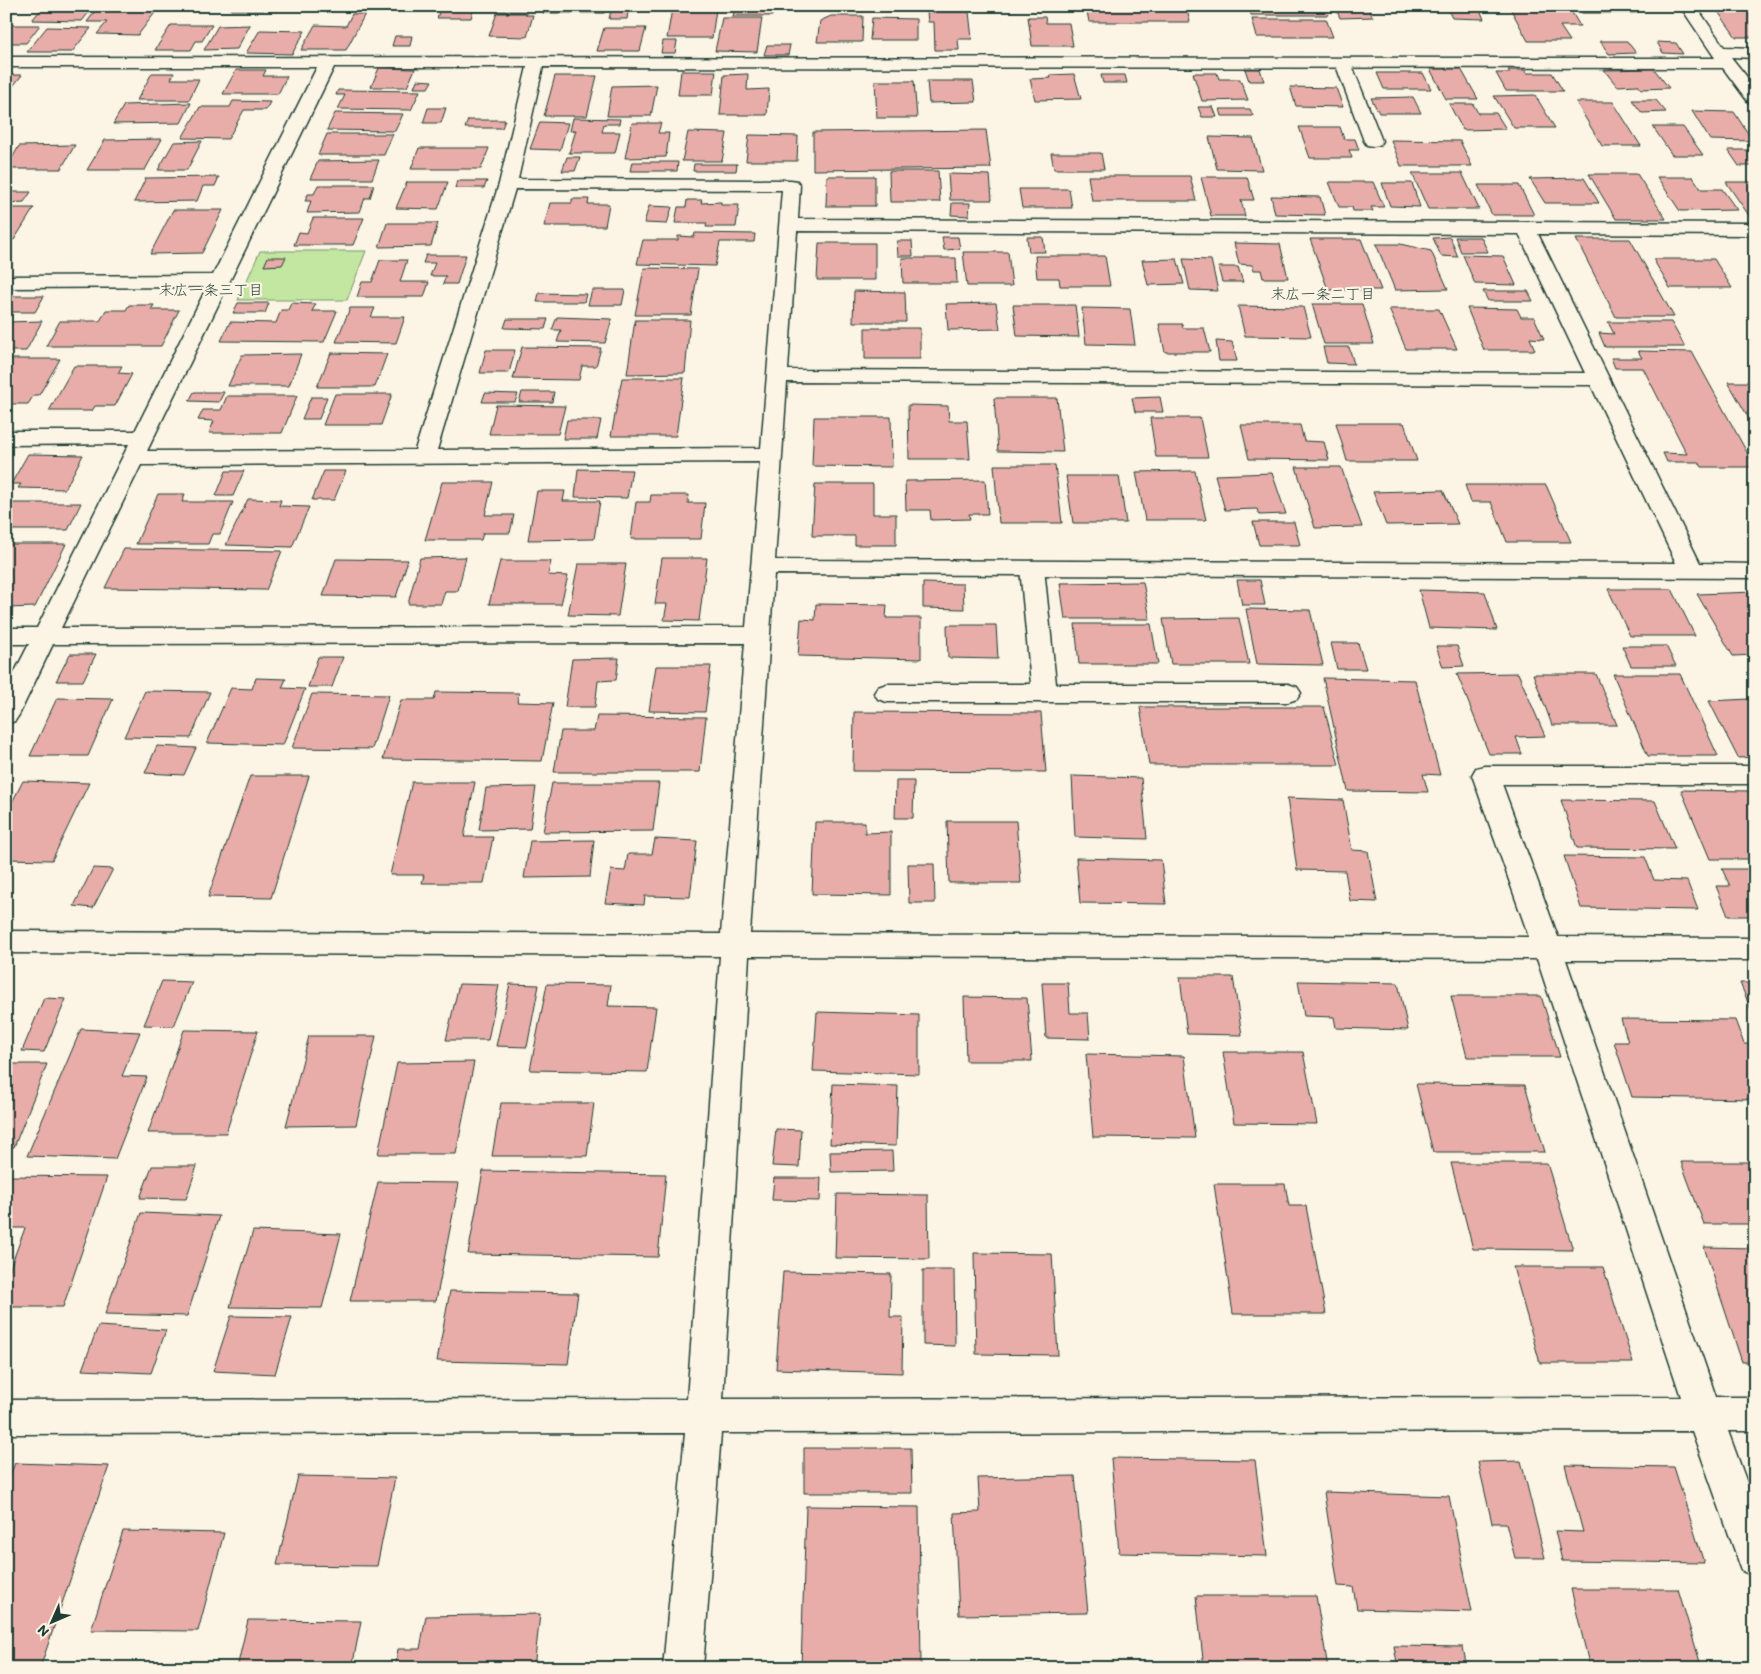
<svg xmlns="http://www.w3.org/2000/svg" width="1761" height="1674" font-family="Itim,'Klee One',sans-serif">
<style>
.green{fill:#c3e7a1;stroke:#71926a}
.building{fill:#e8ada9;stroke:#1f3d34}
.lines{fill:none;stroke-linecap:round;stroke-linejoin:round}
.service-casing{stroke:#1f3d34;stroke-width:3}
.minor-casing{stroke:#1f3d34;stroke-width:3}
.service{fill:#fcf5e5;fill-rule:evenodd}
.minor{fill:#fcf5e5;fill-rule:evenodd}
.labels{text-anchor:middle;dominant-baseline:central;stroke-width:4.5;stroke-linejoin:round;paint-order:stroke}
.far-neighbourhood-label{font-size:15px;fill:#1f3d34;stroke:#fcf5e5}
</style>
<rect width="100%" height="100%" fill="#fcf5e5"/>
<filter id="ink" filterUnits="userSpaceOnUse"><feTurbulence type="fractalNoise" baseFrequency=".02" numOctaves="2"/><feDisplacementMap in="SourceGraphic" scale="10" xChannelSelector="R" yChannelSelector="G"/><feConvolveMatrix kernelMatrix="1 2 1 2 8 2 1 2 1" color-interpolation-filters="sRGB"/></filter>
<g filter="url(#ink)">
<path class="green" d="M260,251H366L347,300H238Z"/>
<path class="building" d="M44,6H94L82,21L32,20Z
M99,6H160L138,35L97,34L107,22H87Z
M234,6H267L264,10H231Z
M441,6H535L534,10L473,11L471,18H437Z
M545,6H606L604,13H543Z
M612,6H629L627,19H609Z
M1086,6H1186L1190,22H1089Z
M1248,6H1325L1328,15H1251Z
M1335,6H1367L1373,17L1340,18Z
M1446,6H1489L1492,10H1480L1484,19L1452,18Z
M1509,6H1568L1580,26H1560L1570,41H1528Z
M1578,6H1631L1636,13H1582Z
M1714,6H1755V37H1736Z
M672,9H716L712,38H667Z
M735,9H774L772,16H733Z
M927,12H969L972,39H958L959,50H935L934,22H928Z
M497,13H526V15H533L527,37L489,36Z
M352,14H365L346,50H301L315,25L346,26Z
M831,16H863L862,42H817L820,21Z
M1028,17H1045L1046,23H1069L1073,46H1032Z
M722,18H762L757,52L715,51Z
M872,18L916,19V40H870Z
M1252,19H1326L1333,37H1257Z
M11,25H40L26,43H6V31Z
M171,25H212L202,41H196L191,50H155Z
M250,25L237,49L204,50L218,26Z
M47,27L91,28L72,52H27Z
M604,28H646L640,51H597Z
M260,30L305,31L292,54L246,53Z
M395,36H412L410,46H392Z
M663,41H677L675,53H661Z
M1600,41H1627L1636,53L1609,54Z
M1657,42L1676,43L1683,54L1663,53Z
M767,45H790L788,55H764Z
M379,68L415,69L407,87H371Z
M1245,69H1260L1264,81H1249Z
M1430,69H1461L1478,99H1446Z
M1654,69L1669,88L1641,89L1638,85L1617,86L1604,70Z
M236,70H266L263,76H287L278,94H223Z
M1508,70H1525L1527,73H1552L1563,91H1506L1496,73H1510Z
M681,71H716L713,95H678Z
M152,73H174L171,79H199L189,100H137Z
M1193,73H1217L1219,79H1240L1248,100L1202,101Z
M1377,73H1423L1431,89H1384Z
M748,74L747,90L769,89L767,115H720L724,75Z
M1074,74L1081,99L1035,100L1030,79L1051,78L1050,75Z
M6,75H22L6,95Z
M1101,75H1125L1127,83H1103Z
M555,76H597L587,116H544Z
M417,80L432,81L428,88H414Z
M875,81H914L917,118H877Z
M927,81H973L976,102L929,103Z
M657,85L651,116H607L612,86Z
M1290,87L1336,88L1343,107L1296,106Z
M338,90L420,91L411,110L338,109L345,95H336Z
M1535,95L1555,128H1514L1494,96Z
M1413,97L1421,113H1379L1371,98Z
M1632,100H1656L1666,112L1642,113Z
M233,101L270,102L266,110H244L228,139L182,138L200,107H230Z
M1576,102H1613L1641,146H1602Z
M191,103L181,123L113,124L124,105Z
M1449,104H1473L1478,113H1496L1506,129L1463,130Z
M1198,107H1213L1217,117H1202Z
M428,108H446L441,123H423Z
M1220,109H1250L1253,116H1222Z
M1692,111L1734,112L1753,141L1710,140Z
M335,113L403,114L395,131L327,130Z
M573,118L620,119L619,124H604L602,132H620L615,153H569L576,130L570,131Z
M468,120H505L502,128H465Z
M540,122L568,123L560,150L530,149Z
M632,123H661L658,133H669L666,157L625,158Z
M1299,127H1340L1344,139H1355L1359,150H1349L1352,158H1310Z
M1653,127H1683L1703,155H1672Z
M986,130L991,168L813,170V132Z
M688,132L727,133L722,161H682Z
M327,134H393L384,155H318Z
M749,135L798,136L797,161H746Z
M1209,137L1253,138L1262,170L1217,169Z
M162,139L145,170H87L105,140Z
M1391,140L1460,141L1472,166H1401Z
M202,141L187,170H158L174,142Z
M75,145L61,169H6L19,146Z
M419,148H489L481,169H411Z
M1728,150H1755V166H1739Z
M1051,153H1101L1104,169H1054Z
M567,157H580L575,171H562Z
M379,160L372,179H310L318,161Z
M632,162H678L677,171H630Z
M694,164H737L736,171H693Z
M889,171H938L940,202H890Z
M1412,173H1462L1479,209H1428Z
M948,174L990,175L992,200H950Z
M1589,174H1637L1666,219H1616Z
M827,176H875V206H826Z
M1088,176H1190L1196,201H1092Z
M219,177L215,186H203L197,201L134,202L146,178Z
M1201,177H1247L1254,200H1241L1245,216H1211Z
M1657,177H1693L1701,189H1722L1737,210L1680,211Z
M1584,178L1599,203H1545L1530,179Z
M457,181H487L484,188H455Z
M407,182H448L438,209L396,208Z
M1329,182H1373L1384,207H1371L1373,211H1353L1352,207H1339Z
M1726,182H1755V217H1750Z
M1382,183H1412L1420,207L1390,206Z
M318,185H374L370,198H365L360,212L307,213L311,201H305L308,194H314Z
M1478,185H1519L1534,215H1492Z
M1019,189H1069L1072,208H1022Z
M7,192H31L24,202L6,203Z
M1271,196L1320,197L1325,215L1275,214Z
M572,199H589L588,204H609L605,226H544L550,203H572Z
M687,200H702L701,203L721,202V205H739L736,227H706L707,223H675L678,207H686Z
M952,203H970L969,216L951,215Z
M649,206L672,207L667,224L644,223Z
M6,208H34L14,240H6Z
M173,210H223L202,253L150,254Z
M313,218H364L353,245H294L299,232L307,233Z
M387,223H438L431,246L379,247Z
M695,233L755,234L754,242H720L715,266L637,264L643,240H678V236L694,237Z
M942,237H958L960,249L944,250Z
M1027,237H1043L1045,252H1029Z
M1450,237L1458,257L1441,256L1433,238Z
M1455,237H1481L1488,252H1461Z
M1310,239H1361L1381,290H1328Z
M1576,239H1630L1674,317H1616Z
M897,241H912L913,256H898Z
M819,243H875V280H817Z
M1234,243L1280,244L1288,278H1263L1261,270H1254L1252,265L1239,264Z
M1376,244H1400L1431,251L1448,289L1395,290Z
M963,252H1008L1012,286H967Z
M426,255H466L457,284H443L446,276H430L435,263H423Z
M1463,255L1503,256L1516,285L1475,284Z
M1035,256H1105L1110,286H1060L1059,278H1037Z
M268,257H286L282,265L264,266Z
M902,258H956L957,283H903Z
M1177,259L1184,284L1148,285L1142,260Z
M1183,259L1211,260L1218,291L1190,290Z
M1653,259H1714L1732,288H1670Z
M380,260H407L400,282H429L424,297H357L362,282H372Z
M1218,267H1238L1243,282H1222Z
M644,268L698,269L691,315H635Z
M592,290H625L622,305H588Z
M854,291L905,292L906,322H853Z
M1483,291H1528L1533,301H1488Z
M539,293L586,294L584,302H537Z
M7,296H44L35,312H6Z
M238,303H269L265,313H233Z
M291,303L316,304L312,311H337L324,342L221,341L230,322L276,323L281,310H288Z
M996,303L1000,329L948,330L946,304Z
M1312,304H1362L1374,344H1324Z
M129,305H154L151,310H179L161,346H46L60,321H100L106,310H126Z
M1013,305H1075L1079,337L1017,336Z
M1238,306L1303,307L1311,337L1245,336Z
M350,308H375L371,317H405L396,343L336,342Z
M1082,308L1130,309L1135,345L1086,344Z
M1467,308L1517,309L1521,317H1534L1544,339L1530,338L1535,350H1484Z
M1389,309H1439L1457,349H1406Z
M557,317L612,319L605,343L557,342L561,330H552Z
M507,319H548L545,329L504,328Z
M635,320H690L685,373L627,374Z
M42,321L26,351H6V322Z
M1608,322H1671L1685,347H1605L1599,333L1614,334Z
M1159,324H1182L1183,328H1204L1210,352H1165Z
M865,328H920V359H865Z
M1216,341L1232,342L1237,361H1219Z
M522,347L601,348L596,366H582L579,380L513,379Z
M1323,347H1349L1354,364L1327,363Z
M486,350H515L509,373H480Z
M1638,351L1692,352L1755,467H1702L1699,462H1667L1663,453L1687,454L1643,368H1615L1611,358H1642Z
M331,353L387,354L375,387H317Z
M301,354L289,386H228L242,355Z
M6,359H60L39,395H34L28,404H6Z
M74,366H122L118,373L132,374L115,406H95L92,411H49Z
M622,378H684L676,436H611Z
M1728,382H1755V429Z
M194,392H224L219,402L189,401Z
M522,392H554L552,402H519Z
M485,393L518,394L515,402H482Z
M335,394H392L381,425H323Z
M227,396H297L282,433H209L214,421L198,420L203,410H221Z
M311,397H327L319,419H302Z
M1160,397L1163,412H1135L1132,398Z
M994,398H1057L1063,452L998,451Z
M496,405L565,406L558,434H489Z
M908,405L948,406L949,421H967L970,459H909Z
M814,417H891L892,467L812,466Z
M1150,418H1200L1208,457H1156Z
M567,420H601L597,439H563Z
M1336,423H1404L1417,461H1347Z
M1241,425H1300L1304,441L1324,442L1329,460L1249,459Z
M28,454L83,455L65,489L18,488L21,484H11Z
M994,465H1055L1062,523H999Z
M1296,467H1341L1362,527L1315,528Z
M578,469L632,470L627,498L575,497Z
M226,471H244L233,496H216Z
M324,471H346L334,500H312Z
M1195,471L1206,520H1145L1136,472Z
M1272,473L1286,514L1259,515L1257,509L1225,510L1215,475Z
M1066,476H1119L1126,523H1073Z
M985,480L988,514H969L970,519L931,520L930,510H906L905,481Z
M442,482H493L485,515H514L510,533H483L481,540H425Z
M815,484H873V514H896V545H855V536H812Z
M1465,485H1546L1571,542H1507L1491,502H1471Z
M1443,490L1458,524L1386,525L1373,492Z
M537,491H565L563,501H600L594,539L528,540Z
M158,494H185L182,502H233L220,534H212L208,544H136Z
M651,495H689L688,503H705L701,539H631L636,502H650Z
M248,499L281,500L279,506L309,507L292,547L226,545Z
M6,503H81L68,530H6Z
M1253,522H1294L1300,545H1259Z
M6,544H66L35,607L6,608Z
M124,549L282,551L266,590L105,588Z
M466,557L458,591H445L441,604H408L420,558Z
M662,558H707L699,621L664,620L667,604H655Z
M336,559L408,560L396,597L323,596Z
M500,561H551L548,575L568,576L561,604H489Z
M578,564H626L618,616L568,615Z
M1237,580H1260L1265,605H1242Z
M1143,582L1150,619H1065L1060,583Z
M923,583L963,584L964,609L923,608Z
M1608,589H1672L1695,636H1630Z
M1419,590L1485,592L1497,630L1429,628Z
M1755,592V655L1733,656L1697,594Z
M816,604L887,605L886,618H921V659L798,656L801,619L815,620Z
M1246,609L1310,610L1323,665L1257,664Z
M1239,618L1249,664H1171L1163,619Z
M1075,624H1151L1158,664H1079Z
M947,625H996L998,659L948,658Z
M1331,643H1358L1366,669H1337Z
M1436,646H1457L1464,666L1443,667Z
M1622,646H1666L1676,666H1631Z
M70,654H96L83,681H56Z
M318,657H343L332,687H308Z
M619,658L616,680L598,681L595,707H565L572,659Z
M656,666H711L705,712L649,711Z
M1518,673L1545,736L1516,737L1522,754H1489L1457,674Z
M1533,674H1596L1617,725H1552Z
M1613,674H1680L1718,756H1648Z
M256,678L286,679L282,688L305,689L283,745L207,743L231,688L252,689Z
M1323,678L1415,680L1440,775L1423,774L1428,792L1348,791Z
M145,691L210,692L191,738L124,737Z
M436,692L519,693L517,702L553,703L542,761L383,759L401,700H434Z
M312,694L389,695L372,749L292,748Z
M57,698L113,699L88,756H30Z
M1750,699L1755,709V757L1738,758L1709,701Z
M1140,707H1324L1339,765H1149Z
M854,712L1041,713L1046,772L853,771Z
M597,716L706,717L700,772H554L561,731H594Z
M157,746L196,748L184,775L145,773Z
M250,776H309L271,898L208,897Z
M1072,776L1141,778L1147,839L1075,837Z
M23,781L89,783L52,860L6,859V814Z
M896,781H914L913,818H895Z
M412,782H475L464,837H493L484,883H422L424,875H390Z
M552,783H659L653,831L543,832Z
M536,787L530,829L479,830L486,788Z
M1681,790L1751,791L1755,798V859H1710Z
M1287,798L1343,800L1352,850L1368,851L1377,902L1350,901L1345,871L1297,870Z
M1561,800L1655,801L1675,849L1577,848Z
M947,821H1016L1021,883H949Z
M815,822H865V833L891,832V895L812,894Z
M655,839L697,841L690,897L645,896L644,905L605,903L611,870L625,871L628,854H652Z
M594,840L590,877L524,878L530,841Z
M1564,856L1645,857L1654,880L1687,881L1698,910L1581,908Z
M1076,858L1161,860L1166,904L1080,903Z
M908,864H934L935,903H909Z
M93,868L113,869L93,908L74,906Z
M1722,869H1755V916H1728L1716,886H1730Z
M1180,977H1233L1242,1035L1187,1034Z
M162,981L192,982L174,1026L144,1025Z
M1298,981L1398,983L1408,1030L1336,1028L1334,1017L1304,1016Z
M1042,983H1068L1070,1013H1088L1090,1039L1046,1038Z
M1740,983H1755V1019Z
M459,984L499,985L488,1040H446Z
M510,984L539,985L527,1047L496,1046Z
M547,984L611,985L608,1006L656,1007L647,1072L530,1070Z
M1451,996H1541L1560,1057H1467Z
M964,997L1027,998L1032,1061H966Z
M44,998L66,999L44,1052L22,1051Z
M817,1012L919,1015V1074L813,1071Z
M1621,1019L1735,1020L1744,1044H1755V1099L1632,1097L1614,1042H1628Z
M81,1029L140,1032L122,1076L147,1077L115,1159L27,1156Z
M184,1030L258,1031L226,1133H148Z
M309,1036H376L356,1125L286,1126Z
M1223,1052H1303L1317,1124L1234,1123Z
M1086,1054L1184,1056L1195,1138L1093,1137Z
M474,1062L456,1154H378L397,1063Z
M6,1064H47L14,1147H6Z
M833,1084L898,1086L896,1146L830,1144Z
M1416,1084L1525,1085L1545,1152H1433Z
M501,1103H594L587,1156H492Z
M776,1129L801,1130L799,1167L772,1166Z
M892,1151L893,1171L831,1172L830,1152Z
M1681,1162H1755V1224H1704Z
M1451,1163H1547L1573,1250L1473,1249Z
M152,1166H197L186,1199L140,1198Z
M483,1171L666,1174L658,1257L468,1254Z
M6,1176L107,1177L63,1307H6V1279L25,1228H6Z
M774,1178H821L820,1201L772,1200Z
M378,1182L459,1183L436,1301H350Z
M1214,1184H1285L1289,1206H1306L1326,1314H1233Z
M837,1194L928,1195L929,1259L835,1258Z
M141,1213L219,1216L187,1316L105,1314Z
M253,1231L341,1234L322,1308L230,1307Z
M1704,1247L1755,1248V1362H1742Z
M974,1253L1052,1254L1058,1355L976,1354Z
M1513,1267H1603L1633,1363H1540Z
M923,1270H954L955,1346L923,1345Z
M783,1272L891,1274L890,1317H903L902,1373L776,1369Z
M450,1291L578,1293L568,1364L437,1361Z
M231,1316L292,1317L275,1374L213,1371Z
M98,1326L166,1330L151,1373L82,1370Z
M804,1448H911L912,1493H804Z
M1111,1458L1255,1460L1267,1556L1119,1553Z
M1521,1461L1545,1558H1515L1506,1523H1492L1478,1462Z
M15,1463L109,1466L40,1668H6V1485Z
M1565,1465L1674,1467L1704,1563L1562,1561L1555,1531L1583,1532Z
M298,1476L395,1478L377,1566L277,1565Z
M1075,1476L1088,1613L959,1615L954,1513L980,1512L978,1478Z
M1324,1492L1449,1496L1472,1612L1357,1609L1353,1587L1338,1586Z
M806,1506L919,1507L921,1668H801Z
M123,1531L224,1533L198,1631L91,1630Z
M1571,1589H1678L1700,1662L1697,1668H1590Z
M1196,1596H1316L1328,1668H1204Z
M540,1614L534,1668H395L398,1649H420L426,1616Z
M248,1620L361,1621L352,1668H237Z
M1394,1646L1463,1647L1467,1668H1398Z
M982,1665L1067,1666V1668H982Z"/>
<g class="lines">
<defs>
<path id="service" d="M1343,58L1349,60L1351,63L1382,141L1379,145L1373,146L1367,145L1364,141L1335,63L1337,60Z
M1032,561L1040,563L1044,568L1056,684H1288L1297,687L1301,693L1297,699L1288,702H887L878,699L874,693L878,687L887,684H1031L1020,568L1024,563Z"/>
<path id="minor" d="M1680,6H1696L1724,47L1755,48V58L1731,57L1755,87V104L1749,103L1723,68L543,67L518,179L791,180L797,181L800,185L798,219L1755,223V235L1538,234L1700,563L1755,564V578L774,574L750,934L1529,937L1472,775L1476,768L1485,766H1755V784H1502L1558,937L1755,938V960H1566L1716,1397H1755V1431H1728L1755,1505V1577L1742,1571L1692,1431L721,1433L703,1668H663L685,1433L6,1434V1400L687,1399L720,956L6,953V931L721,934L745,643L53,644L19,715L15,721L6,724V689L29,644H6V628H37L129,444L6,445V431H135L207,287L6,288V276L213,275L317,67H6V57L1715,58ZM334,67H527L499,184L415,450L147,451ZM515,189L782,190L761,448L437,450ZM797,231L1519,234L1585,373L788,370ZM787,382L1591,385L1676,563L775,560ZM760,462L746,627L61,628L141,465ZM749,956L1537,959L1681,1397L723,1399Z"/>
</defs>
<use href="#service" class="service-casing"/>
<use href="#minor" class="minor-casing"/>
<use href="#service" class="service"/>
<use href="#minor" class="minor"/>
</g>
</g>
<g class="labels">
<g class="far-neighbourhood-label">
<text x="211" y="290">末広一条三丁目</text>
<text x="1323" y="294">末広一条二丁目</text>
</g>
</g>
<rect width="1761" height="1674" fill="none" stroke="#fcf5e5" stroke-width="25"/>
<rect x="12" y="12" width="1736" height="1649" fill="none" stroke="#1f3d34" stroke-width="2" filter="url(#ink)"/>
<g transform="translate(52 1622) rotate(225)" stroke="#fcf5e5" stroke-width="4" paint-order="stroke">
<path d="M0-4L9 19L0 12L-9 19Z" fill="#1f3d34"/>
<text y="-8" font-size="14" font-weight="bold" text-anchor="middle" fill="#1f3d34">N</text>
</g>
</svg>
